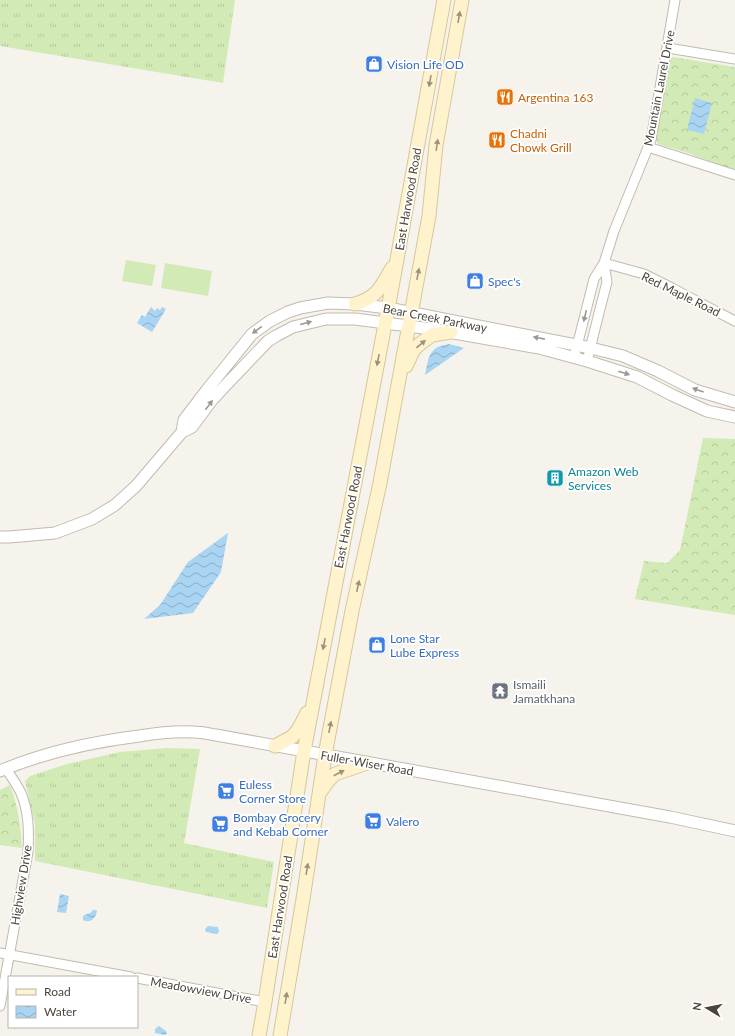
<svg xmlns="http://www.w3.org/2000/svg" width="735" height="1036" font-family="Lato,sans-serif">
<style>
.grass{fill:url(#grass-tufts)}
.forest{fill:url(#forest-crowns)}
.garden{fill:#d2eab5}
.water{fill:url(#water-waves)}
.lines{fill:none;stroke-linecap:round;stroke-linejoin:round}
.minor-casing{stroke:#c2bbae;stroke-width:11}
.tertiary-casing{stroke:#c2bbae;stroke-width:13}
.secondary-casing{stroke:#d6c79b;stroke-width:15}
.minor{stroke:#fff;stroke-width:9}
.tertiary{stroke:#fff;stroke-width:11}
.secondary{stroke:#fff3cd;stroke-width:13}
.oneway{fill:#9c937c}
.oneway2{fill:#9c9892}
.labels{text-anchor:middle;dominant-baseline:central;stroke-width:3.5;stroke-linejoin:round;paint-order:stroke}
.shop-label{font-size:12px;fill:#366cbe;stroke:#fff;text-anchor:start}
.street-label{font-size:12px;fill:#4b4439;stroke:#fff}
.food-label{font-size:12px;fill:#c56008;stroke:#fff;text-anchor:start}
.culture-label{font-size:12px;fill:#0d838f;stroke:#fff;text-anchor:start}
.worship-label{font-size:12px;fill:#5b616d;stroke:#fff;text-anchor:start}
</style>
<defs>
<pattern id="grass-tufts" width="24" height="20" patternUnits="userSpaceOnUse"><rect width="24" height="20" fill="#d2eab5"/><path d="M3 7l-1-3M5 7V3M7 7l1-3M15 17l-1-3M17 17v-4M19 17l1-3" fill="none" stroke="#b6ca9c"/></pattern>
<pattern id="forest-crowns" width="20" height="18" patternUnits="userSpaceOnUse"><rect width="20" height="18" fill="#d2eab5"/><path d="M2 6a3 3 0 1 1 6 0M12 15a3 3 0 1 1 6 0" fill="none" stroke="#b6ca9c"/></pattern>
<pattern id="water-waves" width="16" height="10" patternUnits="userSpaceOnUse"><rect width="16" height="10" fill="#a9d4f2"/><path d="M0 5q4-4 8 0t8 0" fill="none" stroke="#8caec5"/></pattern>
</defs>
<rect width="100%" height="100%" fill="#f6f3ec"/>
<path class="grass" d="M0,0H235L223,83L0,46Z
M166,748L200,749L184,843L274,862L267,908L35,861V824L25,781L30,776L67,764L120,752Z"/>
<path class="forest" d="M669,57H673L735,67V171L688,153L658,144L655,137Z
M703,438L735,439V615L635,599L644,561L667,563L680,550Z
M10,785C18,807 21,825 22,848L0,845V790Z"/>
<path class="garden" d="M126,260L156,265L152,286L122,281Z
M165,263L212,271L208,296L161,288Z"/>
<path class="water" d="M695,98L712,103L704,134L687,130Z
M151,307L155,311L157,308L160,310L162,307L166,309L152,332L137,323L142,315L145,317Z
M449,344L464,348L425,375C429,357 428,347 449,344Z
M228,533L221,572L193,613L144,619L160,605L188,562Z
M60,894L69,896L66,913L57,912Z
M93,910H96L97,911C96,918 90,924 83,920V917L84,915L90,913Z
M208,926L218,927L219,932L217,934L206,932L205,929Z
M159,1026L166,1031L167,1033L165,1035L155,1033V1029Z"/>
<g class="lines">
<defs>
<path id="minor" d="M668,48L735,59
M648,147L735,175
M604,263L644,274L672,288L704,305L735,321
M574,358L594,279L604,263L614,231L651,140L675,0
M587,361L600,309L607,282L604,263
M0,953L131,977
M137,978L265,1002
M0,1006L28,852C29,832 29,812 21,793C17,785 11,776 6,769"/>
<path id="tertiary" d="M182,432L184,420L206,391L252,334L270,321L288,312L300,308L328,303L355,304L388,308L591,348L623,356L658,371L695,390L735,402
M0,537H9L55,533L92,519L115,505L136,486L182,432L192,427L212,400L224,387L268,341L276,336L293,327L326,319H355L431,329L539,348L587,361L637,377L672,395L707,411L735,417
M0,771C45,752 91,742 139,736C157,733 176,731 194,732C202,732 209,734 216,735L670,817L735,831"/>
<path id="secondary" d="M355,304C378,297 381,287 392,268
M406,366L414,349L421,343L432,335L451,332
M275,746L292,737L298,730L307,713
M321,791L328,781L335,774L367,763
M259,1036L265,1002L304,751L390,298L444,0
M280,1036L303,899L325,755L352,611L380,483L429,216L436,145L462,0"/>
</defs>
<use href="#minor" class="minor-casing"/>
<use href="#tertiary" class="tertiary-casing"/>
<use href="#secondary" class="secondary-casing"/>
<use href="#minor" class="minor"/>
<use href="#tertiary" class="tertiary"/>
<use href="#secondary" class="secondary"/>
</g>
<defs><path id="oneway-solid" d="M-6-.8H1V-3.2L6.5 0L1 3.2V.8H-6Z"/></defs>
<g class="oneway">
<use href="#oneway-solid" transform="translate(459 17) rotate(-80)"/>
<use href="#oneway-solid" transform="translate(430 81) rotate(100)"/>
<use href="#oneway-solid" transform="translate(437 145) rotate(-82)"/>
<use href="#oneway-solid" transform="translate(418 274) rotate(-79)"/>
<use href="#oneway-solid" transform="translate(421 344) rotate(-40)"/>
<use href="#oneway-solid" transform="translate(378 360) rotate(101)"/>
<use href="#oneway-solid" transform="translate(358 586) rotate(-78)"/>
<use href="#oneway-solid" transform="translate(324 644) rotate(101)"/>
<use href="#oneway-solid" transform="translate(330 727) rotate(-79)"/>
<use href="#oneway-solid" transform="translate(339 773) rotate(-27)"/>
<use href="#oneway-solid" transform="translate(307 869) rotate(-81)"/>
<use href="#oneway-solid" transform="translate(286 998) rotate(-81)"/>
</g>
<g class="oneway2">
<use href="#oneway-solid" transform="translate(585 316) rotate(103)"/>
<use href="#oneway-solid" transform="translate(306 323) rotate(-15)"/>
<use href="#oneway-solid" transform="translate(257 330) rotate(144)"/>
<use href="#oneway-solid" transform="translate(539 338) rotate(-169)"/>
<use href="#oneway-solid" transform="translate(624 373) rotate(17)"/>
<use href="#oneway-solid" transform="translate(698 390) rotate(-160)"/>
<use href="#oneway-solid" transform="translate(209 405) rotate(-53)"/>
</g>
<defs>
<symbol id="shop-square" viewBox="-11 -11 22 22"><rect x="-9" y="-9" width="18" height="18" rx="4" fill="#3f7fe0" stroke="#fff"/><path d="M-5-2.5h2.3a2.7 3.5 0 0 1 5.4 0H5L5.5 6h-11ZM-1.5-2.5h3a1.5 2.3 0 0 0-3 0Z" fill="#fff"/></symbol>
<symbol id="restaurant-square" viewBox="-11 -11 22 22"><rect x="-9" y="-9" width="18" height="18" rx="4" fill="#e8710a" stroke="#fff"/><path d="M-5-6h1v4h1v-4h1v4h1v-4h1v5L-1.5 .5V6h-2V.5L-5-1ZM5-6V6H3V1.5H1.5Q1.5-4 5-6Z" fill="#fff"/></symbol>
<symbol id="building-square" viewBox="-11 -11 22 22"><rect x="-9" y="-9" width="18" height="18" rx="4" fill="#0f9aa8" stroke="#fff"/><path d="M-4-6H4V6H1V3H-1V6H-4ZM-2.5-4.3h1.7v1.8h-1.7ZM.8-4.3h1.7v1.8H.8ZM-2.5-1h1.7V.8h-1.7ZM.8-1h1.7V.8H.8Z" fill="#fff"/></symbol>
<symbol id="temple-square" viewBox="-11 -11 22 22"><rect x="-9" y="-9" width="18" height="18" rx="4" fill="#6b7280" stroke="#fff"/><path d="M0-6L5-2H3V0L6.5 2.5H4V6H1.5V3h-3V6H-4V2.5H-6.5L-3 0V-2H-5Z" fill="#fff"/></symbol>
<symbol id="supermarket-square" viewBox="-11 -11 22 22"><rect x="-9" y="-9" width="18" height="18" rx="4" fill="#3f7fe0" stroke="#fff"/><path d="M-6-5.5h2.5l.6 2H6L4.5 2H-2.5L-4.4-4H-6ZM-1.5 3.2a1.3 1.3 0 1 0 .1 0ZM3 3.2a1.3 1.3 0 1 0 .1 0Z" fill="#fff"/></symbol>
</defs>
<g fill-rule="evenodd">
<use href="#shop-square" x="364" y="54" width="20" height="20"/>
<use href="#restaurant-square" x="495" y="87" width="20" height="20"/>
<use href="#restaurant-square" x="487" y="130" width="20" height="20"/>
<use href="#shop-square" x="465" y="271" width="20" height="20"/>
<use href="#building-square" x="545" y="468" width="20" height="20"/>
<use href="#shop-square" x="367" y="635" width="20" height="20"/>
<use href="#temple-square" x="490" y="681" width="20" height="20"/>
<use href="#supermarket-square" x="216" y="781" width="20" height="20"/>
<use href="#supermarket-square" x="363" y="811" width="20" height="20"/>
<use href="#supermarket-square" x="210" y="814" width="20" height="20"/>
</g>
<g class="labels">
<g class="shop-label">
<text x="387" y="64">Vision Life OD</text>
<text x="488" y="281">Spec's</text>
<text x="390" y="638">Lone Star<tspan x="390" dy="14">Lube Express</tspan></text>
<text x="239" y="784">Euless<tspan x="239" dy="14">Corner Store</tspan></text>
<text x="233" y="817">Bombay Grocery<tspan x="233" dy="14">and Kebab Corner</tspan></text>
<text x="386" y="821">Valero</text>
</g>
<g class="street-label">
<text transform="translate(659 88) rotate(-79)">Mountain Laurel Drive</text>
<text transform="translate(408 199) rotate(-80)">East Harwood Road</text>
<text transform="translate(681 294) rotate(26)">Red Maple Road</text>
<text transform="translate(435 318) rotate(11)">Bear Creek Parkway</text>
<text transform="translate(348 517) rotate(-79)">East Harwood Road</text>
<text transform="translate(367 763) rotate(10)">Fuller-Wiser Road</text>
<text transform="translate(21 885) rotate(-81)">Highview Drive</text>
<text transform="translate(280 907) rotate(-81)">East Harwood Road</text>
<text transform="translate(201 990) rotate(10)">Meadowview Drive</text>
</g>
<g class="food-label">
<text x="518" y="97">Argentina 163</text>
<text x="510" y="133">Chadni<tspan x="510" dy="14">Chowk Grill</tspan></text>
</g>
<g class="culture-label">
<text x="568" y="471">Amazon Web<tspan x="568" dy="14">Services</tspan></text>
</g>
<g class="worship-label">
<text x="513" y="684">Ismaili<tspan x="513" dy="14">Jamatkhana</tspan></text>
</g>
</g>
<rect x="8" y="976" width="130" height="52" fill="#ffffff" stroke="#b7b4b0"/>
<rect x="16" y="989" width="20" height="6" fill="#fff3cd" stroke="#b7b4b0"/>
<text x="44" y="996" font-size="12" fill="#4b4439">Road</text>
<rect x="16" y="1006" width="20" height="12" fill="url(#water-waves)" stroke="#b7b4b0"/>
<text x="44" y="1016" font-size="12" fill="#4b4439">Water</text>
<g transform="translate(707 1008) rotate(280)" stroke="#ffffff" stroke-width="3" paint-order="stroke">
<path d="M0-3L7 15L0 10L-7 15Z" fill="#4b4439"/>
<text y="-6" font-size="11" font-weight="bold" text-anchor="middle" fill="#4b4439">N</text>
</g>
</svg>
